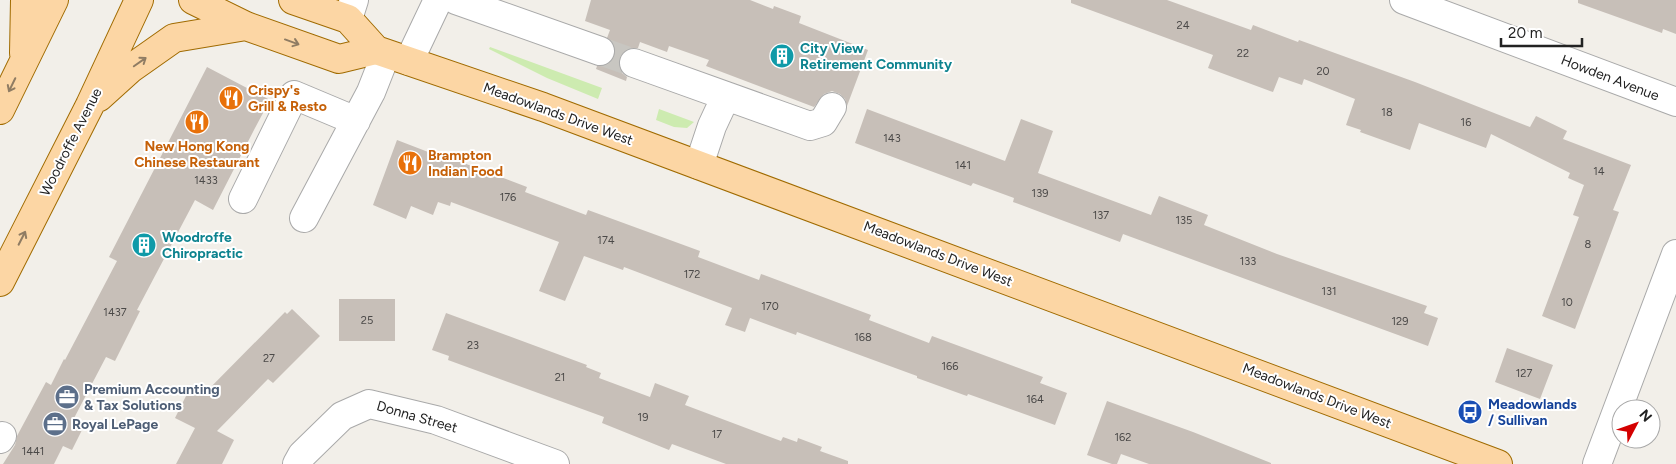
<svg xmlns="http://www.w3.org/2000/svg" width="1676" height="464" font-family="Figtree,sans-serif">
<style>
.grass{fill:#cdebb0}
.building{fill:#c7bfb8}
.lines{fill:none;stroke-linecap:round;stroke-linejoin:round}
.minor-tunnel{stroke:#c8c6c1;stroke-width:28;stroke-dasharray:28 14;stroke-linecap:butt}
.minor-casing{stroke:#a9a9a9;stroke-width:30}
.major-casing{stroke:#a06b00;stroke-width:30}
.minor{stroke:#fff;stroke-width:28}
.major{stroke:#fcd6a4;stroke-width:28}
.oneway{stroke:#8f7c63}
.labels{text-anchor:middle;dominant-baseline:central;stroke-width:4;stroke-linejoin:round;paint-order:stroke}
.number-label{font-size:11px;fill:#4b4948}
.culture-label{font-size:14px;font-weight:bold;fill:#0d838f;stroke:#fff;text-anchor:start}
.street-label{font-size:14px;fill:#222;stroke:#fff}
.food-label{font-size:14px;font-weight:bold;fill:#c56008;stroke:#fff;text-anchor:start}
.service-label{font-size:14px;font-weight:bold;fill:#4e5e75;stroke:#fff;text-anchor:start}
.transit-label{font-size:14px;font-weight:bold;fill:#164399;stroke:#fff;text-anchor:start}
</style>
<rect width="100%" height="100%" fill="#f2efe9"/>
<path class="grass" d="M490,47L602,88L598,99L547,78L489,49Z
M659,109L694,122L687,128L674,127L656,120Z"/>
<path class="building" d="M591,0H750L773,9L774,6L801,16L799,23L868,50L847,106L845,99L840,94L832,91L824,94L814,107L706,66L709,60L669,46L667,52L640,42L638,48H631L624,51L620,57L619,66L622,73L627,77L626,81L596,69L597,66H603L610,63L615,57V49L612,41L607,38L610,30L585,21Z
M1071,0H1167L1251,30L1253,25L1298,42L1299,40L1415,82L1530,127L1536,116L1567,131L1563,139L1631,165L1613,210L1619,212L1575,329L1542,316L1579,217L1573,215L1584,185L1568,178L1570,173L1491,134L1486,148L1419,123L1410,150L1360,132L1361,130L1346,125L1355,99L1304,79L1302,85L1279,77L1273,92L1208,68L1213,55L1071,3Z
M1578,0H1676V34L1663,29L1662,33L1578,3Z
M207,67L270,100L255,128L213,210L195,200L137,310L140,311L115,361L106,357L72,422L83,428L72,450L63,446L54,464H3L15,445L17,436L46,382L51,385L64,359L65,360L117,261L109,257Z
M867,109L1005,161L1021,119L1053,131L1038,173L1151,215L1159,196L1208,215L1204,225L1277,254L1427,306L1424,313L1438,318L1428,346L1123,234L1120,242L1013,202L1014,198L973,183L971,186L855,143Z
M397,140L436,155L437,153L527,187L525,192L586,215L588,210L700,251L698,257L759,280L761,274L871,315L869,320L929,343L932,336L1043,377L1040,383L1067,393L1055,425L968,394L967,396L964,395L917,378V376L797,332L796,335L750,318L745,332L725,325L732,308L624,267L623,270L584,256L565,301L539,291L559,242L451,202L450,206L438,202L433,215L411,206L406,219L373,205Z
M339,299H395V341H339Z
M292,309L320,336L273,383L268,379L217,431L234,440L222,464H176L195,428L175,418L190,388L203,395L285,312L287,314Z
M446,313L587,365L586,367L601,373L599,378L650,397L655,383L689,396L685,405L781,441L783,437L797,442L798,438L822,447L820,451L848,461V464H726L672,444L669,450L602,423L604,417L448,360L449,356L432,350Z
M1507,348L1553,365L1540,399L1495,382Z
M1107,401L1193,432L1271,463V464H1149L1121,454L1117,464H1112L1087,455Z"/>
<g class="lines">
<path class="minor-tunnel" d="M600,51L634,63"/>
<defs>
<path id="minor" d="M456,0L600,51
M1404,0L1676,102
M348,19L354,0
M409,61L438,0
M634,63L810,126L823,122L832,107
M699,165L712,126L726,96
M243,199L294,95L356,121
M304,218L371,92L386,54
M0,439L2,436
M297,464L302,455L342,416L369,404L436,420L555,464
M1597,464L1676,254"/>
<path id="major" d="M193,0L246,26L339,59L376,50
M293,0L348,19L376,50L543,107L1498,464
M24,53L25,0
M99,97L130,69L174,38L246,26
M0,110L54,0
M0,282L90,105L139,0"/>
</defs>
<use href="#minor" class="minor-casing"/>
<use href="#major" class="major-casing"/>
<use href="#minor" class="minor"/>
<use href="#major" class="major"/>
</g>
<defs><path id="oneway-shaft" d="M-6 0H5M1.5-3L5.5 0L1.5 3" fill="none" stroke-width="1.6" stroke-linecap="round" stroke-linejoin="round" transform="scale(1.25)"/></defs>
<g class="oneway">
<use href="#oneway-shaft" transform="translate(292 42) rotate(20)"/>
<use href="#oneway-shaft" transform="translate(140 62) rotate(-35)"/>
<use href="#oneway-shaft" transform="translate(12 85) rotate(116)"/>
<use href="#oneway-shaft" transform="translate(22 238) rotate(-63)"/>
</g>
<defs>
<symbol id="building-disc" viewBox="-11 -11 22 22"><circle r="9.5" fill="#0f9aa8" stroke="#fff"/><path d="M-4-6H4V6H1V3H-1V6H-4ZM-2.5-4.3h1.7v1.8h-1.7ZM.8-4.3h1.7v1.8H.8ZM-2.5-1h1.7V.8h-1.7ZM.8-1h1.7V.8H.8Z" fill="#fff"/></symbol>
<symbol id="restaurant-disc" viewBox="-11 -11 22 22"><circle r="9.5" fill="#e8710a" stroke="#fff"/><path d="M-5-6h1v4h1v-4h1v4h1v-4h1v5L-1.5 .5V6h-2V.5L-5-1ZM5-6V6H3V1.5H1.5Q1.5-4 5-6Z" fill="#fff"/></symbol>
<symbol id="office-disc" viewBox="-11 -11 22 22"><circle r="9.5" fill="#5c6f8a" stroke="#fff"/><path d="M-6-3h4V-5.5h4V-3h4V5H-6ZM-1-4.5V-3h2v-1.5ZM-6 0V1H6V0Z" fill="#fff"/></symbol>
<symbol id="bus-disc" viewBox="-11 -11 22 22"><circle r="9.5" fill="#1a4fb4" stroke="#fff"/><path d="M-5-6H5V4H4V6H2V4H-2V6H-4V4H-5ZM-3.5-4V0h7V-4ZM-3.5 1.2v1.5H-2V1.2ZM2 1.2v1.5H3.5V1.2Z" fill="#fff"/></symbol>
</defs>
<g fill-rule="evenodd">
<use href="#building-disc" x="768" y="42" width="28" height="28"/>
<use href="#restaurant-disc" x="217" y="84" width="28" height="28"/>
<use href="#restaurant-disc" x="183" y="108" width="28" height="28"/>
<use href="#restaurant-disc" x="396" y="149" width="28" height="28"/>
<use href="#building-disc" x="130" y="231" width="28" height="28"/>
<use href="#office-disc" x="53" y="383" width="28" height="28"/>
<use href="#bus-disc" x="1456" y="398" width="28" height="28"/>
<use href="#office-disc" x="41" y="410" width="28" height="28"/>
</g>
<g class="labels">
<g class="number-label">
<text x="1183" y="25">24</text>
<text x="1243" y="53">22</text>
<text x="1323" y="71">20</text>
<text x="1387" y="112">18</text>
<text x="1466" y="122">16</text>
<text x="892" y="138">143</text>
<text x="963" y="165">141</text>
<text x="1599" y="171">14</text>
<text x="206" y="180">1433</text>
<text x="1040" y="193">139</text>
<text x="508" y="197">176</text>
<text x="1101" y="215">137</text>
<text x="1184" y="220">135</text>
<text x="606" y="240">174</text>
<text x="1588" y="244">8</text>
<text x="1248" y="261">133</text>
<text x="692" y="274">172</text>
<text x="1329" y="291">131</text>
<text x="1567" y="302">10</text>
<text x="770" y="306">170</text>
<text x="115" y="312">1437</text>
<text x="367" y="320">25</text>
<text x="1400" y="321">129</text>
<text x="863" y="337">168</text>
<text x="473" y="345">23</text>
<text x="269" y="358">27</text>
<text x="950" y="366">166</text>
<text x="1524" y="373">127</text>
<text x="560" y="377">21</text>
<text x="1035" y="399">164</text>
<text x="643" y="417">19</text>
<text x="717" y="434">17</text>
<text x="1123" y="437">162</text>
<text x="33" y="451">1441</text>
</g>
<g class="culture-label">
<text x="800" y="48">City View<tspan x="800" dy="16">Retirement Community</tspan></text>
<text x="162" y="237">Woodroffe<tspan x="162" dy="16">Chiropractic</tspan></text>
</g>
<g class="street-label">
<text transform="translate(1610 78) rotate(21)">Howden Avenue</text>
<text transform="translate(558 114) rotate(20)">Meadowlands Drive West</text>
<text transform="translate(71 142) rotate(-63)">Woodroffe Avenue</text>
<text transform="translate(938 254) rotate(21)">Meadowlands Drive West</text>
<text transform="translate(1317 396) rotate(21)">Meadowlands Drive West</text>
<text transform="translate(417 417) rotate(16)">Donna Street</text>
</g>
<g class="food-label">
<text x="248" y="90">Crispy's<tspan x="248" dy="16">Grill &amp; Resto</tspan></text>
<text x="197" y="146" text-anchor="middle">New Hong Kong<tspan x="197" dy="16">Chinese Restaurant</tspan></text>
<text x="428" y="155">Brampton<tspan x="428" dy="16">Indian Food</tspan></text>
</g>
<g class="service-label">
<text x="84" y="389">Premium Accounting<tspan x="84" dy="16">&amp; Tax Solutions</tspan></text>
<text x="72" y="424">Royal LePage</text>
</g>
<g class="transit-label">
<text x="1488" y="404">Meadowlands<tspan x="1488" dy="16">/ Sullivan</tspan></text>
</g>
</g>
<g transform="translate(1636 424) rotate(49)"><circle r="24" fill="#ffffff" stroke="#a7a7a7"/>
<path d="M0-4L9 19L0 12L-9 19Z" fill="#d40000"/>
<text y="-8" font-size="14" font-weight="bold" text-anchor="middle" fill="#222222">N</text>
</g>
<path d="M1501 38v8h81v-8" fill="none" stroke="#222222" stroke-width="2.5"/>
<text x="1508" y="38" font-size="15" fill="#222222" stroke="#ffffff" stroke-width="4" paint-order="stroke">20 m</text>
</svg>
